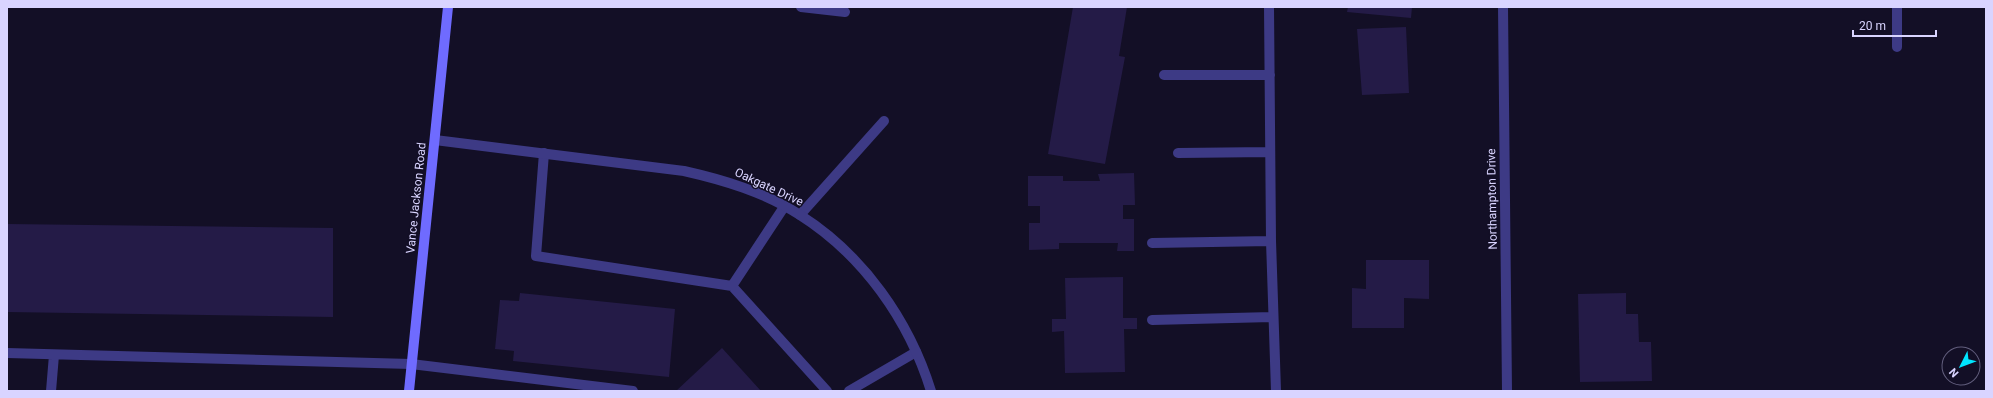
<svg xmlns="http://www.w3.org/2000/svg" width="1993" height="398" font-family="Roboto,sans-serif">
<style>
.building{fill:#241b47}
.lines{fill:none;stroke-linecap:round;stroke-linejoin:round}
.service{stroke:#3d3a85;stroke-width:10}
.minor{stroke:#3d3a85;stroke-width:10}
.secondary{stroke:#6f6bff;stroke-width:10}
.labels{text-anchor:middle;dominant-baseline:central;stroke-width:3;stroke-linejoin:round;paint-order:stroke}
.street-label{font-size:12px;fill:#d9d4ff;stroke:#130f26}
</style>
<rect width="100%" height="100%" fill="#130f26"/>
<path class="building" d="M1073,7H1127L1119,56L1125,57L1105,164L1048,154Z
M1348,7H1412L1411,18L1347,12Z
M1406,27L1409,93L1362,95L1357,29Z
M1134,173L1135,205H1123V219H1134V251H1117L1118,243H1059V249L1029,250V223H1040V206H1028V176H1063V181H1100L1098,174Z
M7,224L333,228V317L7,312Z
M1366,260H1429V299L1404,298V328H1352V288L1366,289Z
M1123,277V318H1137V329H1124L1125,372L1065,373L1064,331L1052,332V319H1066L1065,278Z
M520,293L675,309L669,377L513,361L514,351L495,349L500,300L519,301Z
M1626,293V314H1638L1639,342H1651L1652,381L1580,382L1578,294Z
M722,348L761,391H676Z"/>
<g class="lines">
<path class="service" d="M801,7L845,12
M1269,7L1271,241L1276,391
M1164,75H1270
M544,153L536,256L732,286L827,391
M1178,153L1270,152
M800,215L884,121
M1152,243L1271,241
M732,286L784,207
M1152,320L1273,317
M7,353L411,364L633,391
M51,391L54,355
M849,391L916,352"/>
<path class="minor" d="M1503,7L1507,391
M1897,47V7
M435,140L684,171C724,180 764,192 800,215C863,255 909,320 931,391"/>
<path class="secondary" d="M409,391L448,7"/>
</g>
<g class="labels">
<g class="street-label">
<text transform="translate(769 187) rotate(25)">Oakgate Drive</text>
<text transform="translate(416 198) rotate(-84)">Vance Jackson Road</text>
<text transform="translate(1492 199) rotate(-91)">Northampton Drive</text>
</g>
</g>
<rect width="1993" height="398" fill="none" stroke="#d9d4ff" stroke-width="16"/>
<g transform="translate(1961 366) rotate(228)"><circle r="19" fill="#130f26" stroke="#625e7d"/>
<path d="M0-3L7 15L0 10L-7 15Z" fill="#00e5ff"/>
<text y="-6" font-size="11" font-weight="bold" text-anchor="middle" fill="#d9d4ff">N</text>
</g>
<path d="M1853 30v6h83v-6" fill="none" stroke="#d9d4ff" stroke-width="2"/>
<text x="1859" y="30" font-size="12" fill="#d9d4ff" stroke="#130f26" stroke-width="3" paint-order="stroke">20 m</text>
</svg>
